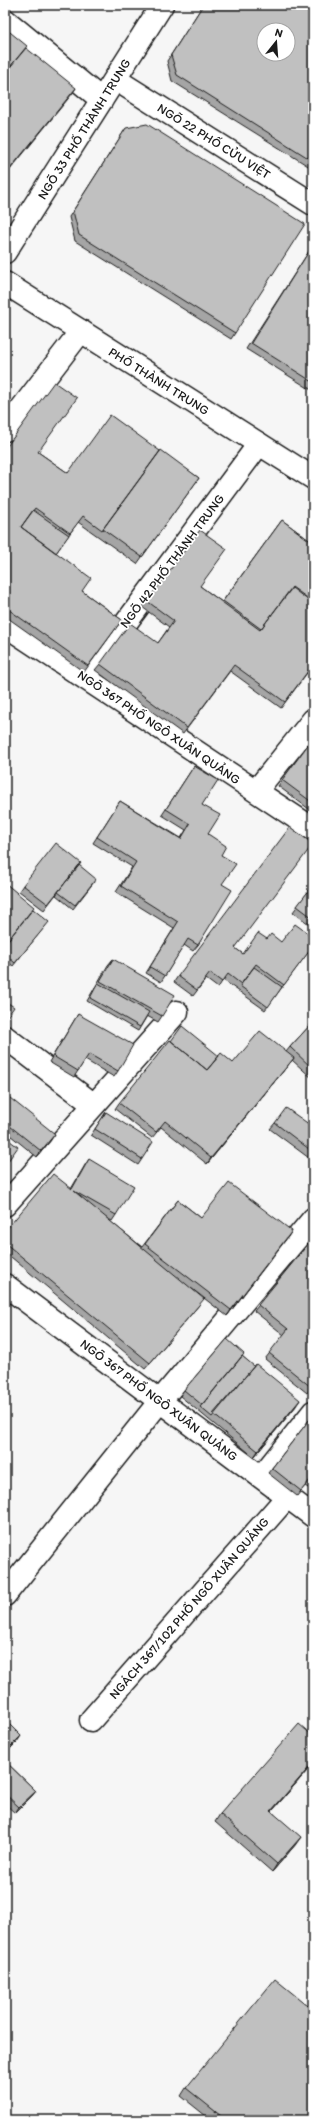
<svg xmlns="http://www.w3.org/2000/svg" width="318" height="2125" font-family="Itim,sans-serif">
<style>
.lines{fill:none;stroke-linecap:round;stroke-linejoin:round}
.minor-casing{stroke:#1c1c1c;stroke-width:25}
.major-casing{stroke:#1c1c1c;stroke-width:25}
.minor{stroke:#fff;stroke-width:22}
.major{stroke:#fff;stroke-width:22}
.wall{fill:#a5a5a5;stroke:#1c1c1c}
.shaded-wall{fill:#868686;stroke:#1c1c1c}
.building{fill:#c0c0c0;stroke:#1c1c1c;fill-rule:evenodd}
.labels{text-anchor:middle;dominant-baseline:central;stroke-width:3.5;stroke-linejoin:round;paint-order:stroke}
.street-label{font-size:13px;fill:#1c1c1c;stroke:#fff}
</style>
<rect width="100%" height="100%" fill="#f6f6f6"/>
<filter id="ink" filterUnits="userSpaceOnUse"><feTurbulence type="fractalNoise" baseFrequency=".025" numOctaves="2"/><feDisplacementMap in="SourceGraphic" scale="8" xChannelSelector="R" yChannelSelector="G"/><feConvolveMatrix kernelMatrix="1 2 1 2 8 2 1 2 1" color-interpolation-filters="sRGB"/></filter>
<g filter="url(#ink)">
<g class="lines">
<defs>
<path id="minor" d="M5,20L102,100
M115,79L313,204
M5,252L162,5
M5,430L81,331
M5,625L313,829
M85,678L259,444
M256,791L313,720
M5,1037L94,1105
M5,1205L177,1012
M5,1285L313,1516
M261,1477L313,1412
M5,1595L160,1401L313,1219
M91,1720L287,1497"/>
<path id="major" d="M5,283L313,478"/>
</defs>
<use href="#minor" class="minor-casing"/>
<use href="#major" class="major-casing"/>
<use href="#minor" class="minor"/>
<use href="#major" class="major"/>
</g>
<path class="wall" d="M203,5H310L313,7V169L172,81L167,61Z
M126,128L235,333L231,339L75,241L69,217Z
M313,245V391L246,349Z
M5,449L38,452L68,473L160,451L199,478L137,564L78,522L56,553L82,591L122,620L84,672L5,616Z
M282,520L313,543V678L307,673L281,708L230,671L183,734L95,670L100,664L158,643L169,627L142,607L147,601L200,586L222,602Z
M313,738V812L278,786Z
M194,766L208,834L221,855L222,884L198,945L193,951L184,945L161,982L146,973L174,928L116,892L132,867L93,843L120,801L181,838L186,830L162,815Z
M79,865L94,882L73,909L56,895L61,888L44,910L19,891L23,885Z
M5,883L33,909L46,925L13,966L5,960Z
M313,885V927L293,912Z
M267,939L281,942L313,946L265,1010L223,980L218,988L206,979L193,996L174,982L178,976L235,948L243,954Z
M113,959L162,1016L158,1022L147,1016L138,1031L87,1001L108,965Z
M78,1014L118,1071L114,1077L85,1060L74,1077L49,1062Z
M313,1022V1079L292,1060L207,1164L161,1127L152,1138L115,1109L119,1103L219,1056L233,1063L286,1052L290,1047Z
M5,1094L51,1140L37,1157L5,1131Z
M106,1112L142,1159L138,1165L91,1135Z
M275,1123L313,1127V1161L270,1129Z
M89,1159L116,1215L112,1221L106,1218L142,1247L178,1200L201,1218L292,1231L227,1316L191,1288L199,1305L145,1369L5,1252V1231L71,1189L85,1165Z
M313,1238V1385L307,1393L265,1359L284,1335L254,1311Z
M242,1356L296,1406L254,1457L180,1396L184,1390Z
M313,1415V1491L305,1486L297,1496L268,1473Z
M313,1736V1764L272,1811L296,1844L272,1872L215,1822L220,1814Z
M5,1761L36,1791L31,1797L15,1813L5,1804Z
M186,2088L313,2120H211L181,2096Z"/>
<path class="shaded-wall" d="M76,88L72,94L5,176V175Z
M294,1058L289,1064L207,1164L211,1158Z
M55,1134L51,1140L37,1157L41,1151Z
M292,1231L288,1237L227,1316L231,1310Z
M300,1400L296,1406L254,1457L258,1451Z
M21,1736L17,1742L5,1754V1752Z
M313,1763V1764L266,1818L271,1811Z
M36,1791L31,1797L15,1813L19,1807Z
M301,1837L296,1844L272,1872L277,1864Z"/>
<path class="building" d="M203,5H310L313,7V161L177,75L171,55ZM264,30H288V54H264Z
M5,28L27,46L5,73Z
M26,48L76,88L5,175V73Z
M147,124L305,224L235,333L79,235L73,211L126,128Z
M313,245V382L251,343Z
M54,382L77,398L38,452L68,473L110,415L160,451L102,530L83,516L70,533L35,508L21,527L91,578L82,591L122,620L88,666L5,607V449Z
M161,450L199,478L142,557L103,529Z
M33,510L69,535L56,553L21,527Z
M282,520L313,543V602L292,587L261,629L223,601Z
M200,530L227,549L200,586L260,630L292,588L313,604V669L311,667L285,702L234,665L187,728L100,664L130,623L158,643L174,621L147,601Z
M313,738V803L282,780Z
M194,766L218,780L202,805L220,815L208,834L226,846L221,855L236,864L222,884L232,890L198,945L188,939L165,976L150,967L178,922L121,886L136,862L97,837L120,801L181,839L190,824L166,809Z
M290,827L313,844L235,948L243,954L258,933L267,939L271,934L281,942L295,924L313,937V946L284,985L256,964L241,984L228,974L222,982L210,973L197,990L178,976Z
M56,843L81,863L48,904L23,885Z
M79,865L96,879L75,905L58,892Z
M5,883L34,907L5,944Z
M313,885V918L297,906Z
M33,909L49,922L15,963L5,954V944Z
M113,959L175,995L162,1016L100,981Z
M254,967L282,987L268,1007L240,986Z
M98,983L149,1012L140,1027L90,998Z
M5,1001L14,1007L5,1020Z
M78,1014L133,1045L118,1071L89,1054L78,1071L53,1056Z
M313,1022V1069L290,1047Z
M182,1026L219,1056L207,1070L171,1041Z
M260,1031L294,1058L211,1158L165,1121L156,1132L119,1103L170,1040L207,1070L221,1053L233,1063Z
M5,1094L55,1134L41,1151L5,1122Z
M286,1108L313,1127V1152L275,1123Z
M106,1112L153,1142L142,1159L95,1129Z
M5,1137L18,1147L5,1165Z
M89,1159L134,1186L116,1215L74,1191L204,1299L150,1363L5,1243V1231L53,1174L72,1189Z
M229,1183L292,1231L231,1310L145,1244L178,1200L201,1218Z
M313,1238V1385L311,1387L269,1353L288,1329L258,1305Z
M227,1339L244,1354L202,1405L184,1390Z
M242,1356L254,1366L212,1417L200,1407Z
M256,1364L300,1400L258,1451L213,1414Z
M313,1415V1482L310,1480L301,1491L272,1468Z
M5,1720L21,1736L5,1752Z
M299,1724L313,1736V1763L271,1811L301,1837L277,1864L220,1814Z
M5,1761L36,1791L19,1807L5,1794Z
M275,1979L313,2010V2120H226L186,2088Z"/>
</g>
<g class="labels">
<g class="street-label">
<text transform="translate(84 129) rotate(-58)">NGÕ 33 PHỐ THÀNH TRUNG</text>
<text transform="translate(214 141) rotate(32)">NGÕ 22 PHỐ CỬU VIỆT</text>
<text transform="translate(159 381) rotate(32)">PHỐ THÀNH TRUNG</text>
<text transform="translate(172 561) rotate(-53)">NGÕ 42 PHỐ THÀNH TRUNG</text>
<text transform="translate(159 727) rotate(34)">NGÕ 367 PHỐ NGÔ XUÂN QUẢNG</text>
<text transform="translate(159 1400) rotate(37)">NGÕ 367 PHỐ NGÔ XUÂN QUẢNG</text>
<text transform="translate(189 1608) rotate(-49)">NGÁCH 367/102 PHỐ NGÔ XUÂN QUẢNG</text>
</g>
</g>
<rect width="318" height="2125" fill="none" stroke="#fff" stroke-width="20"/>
<rect x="10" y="10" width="298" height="2105" fill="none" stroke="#1c1c1c" stroke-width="1.5" filter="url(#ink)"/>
<g transform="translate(276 42) rotate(17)"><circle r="19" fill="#ffffff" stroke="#a4a4a4"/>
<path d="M0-3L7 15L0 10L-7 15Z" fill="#1c1c1c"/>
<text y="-6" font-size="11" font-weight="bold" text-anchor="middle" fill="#1c1c1c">N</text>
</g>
</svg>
